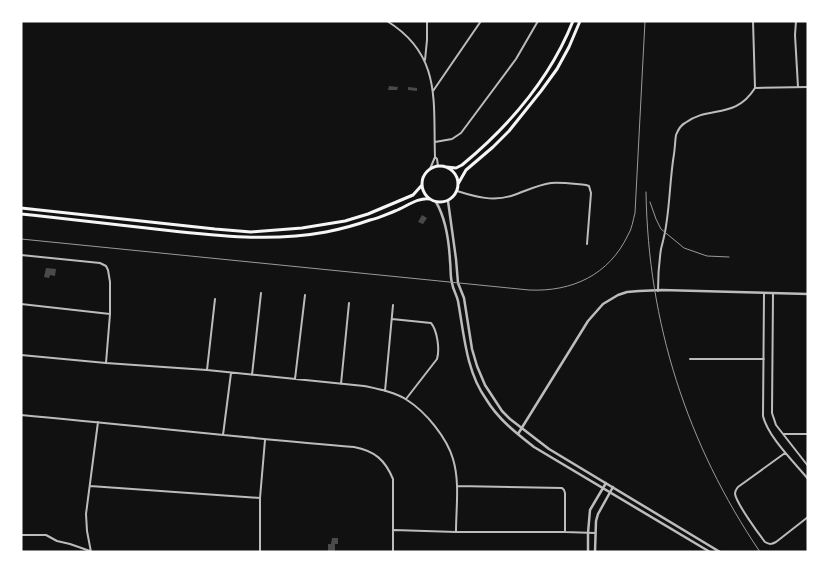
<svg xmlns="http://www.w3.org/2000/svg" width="829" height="573" font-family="Mulish,sans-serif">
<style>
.building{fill:#4a4a4a}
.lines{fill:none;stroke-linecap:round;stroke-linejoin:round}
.minor{stroke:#bcbcbc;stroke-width:2}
.tertiary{stroke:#bcbcbc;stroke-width:2.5}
.trunk{stroke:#f5f5f5;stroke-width:3}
.rail{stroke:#9a9a9a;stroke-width:1}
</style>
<rect width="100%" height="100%" fill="#111"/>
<path class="building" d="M389,86L398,87L397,90H388Z
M408,87L417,88V91L408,90Z
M422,215L427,218L423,224L418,222Z
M46,268L56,269L55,276L50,275L49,278L44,277Z
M332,538H338V544H335V551L328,552V544H331Z"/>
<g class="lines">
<path class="minor" d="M387,21C442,55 433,101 435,157
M796,21L795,35L798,87
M425,60L427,40V21
M755,88L808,87
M433,91L481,21
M435,142L452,139L461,133L516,59L538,21
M430,169L435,157L437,159L438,166
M457,191C476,197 494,202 514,195C526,191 537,185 551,183C562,182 574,184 586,185L589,186L591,193L587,244
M21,255L100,263L106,266L108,270L110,282V314L106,363
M658,291C658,277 659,262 661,249C663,241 665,234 666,226C670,202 670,178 674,154C675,148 675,141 676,135C678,130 681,125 685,123C709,105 735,120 755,88L753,21
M764,294L763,416C768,437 794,462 808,479
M773,294L772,413L776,425L808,466
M21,304L110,314
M392,319L431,323C437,330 440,349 437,359L406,399
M21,355L106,363L207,370L364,386C378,389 395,392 407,400C426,412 447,438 453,459C460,482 456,508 456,532
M690,359H764
M207,370L215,299
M252,375L261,293
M295,379L305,295
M341,384L349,303
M385,391L393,305
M21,415C132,425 243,438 354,447C375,451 385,460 393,479V552
M783,434H808
M223,435L231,373
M785,453L738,487C736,490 735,490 735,494C737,504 758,533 765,542C770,545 772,544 776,542L808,517
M90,486L260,498
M457,486L562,488L564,490L565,493V532
M394,530L456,532H565L595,533
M21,535H46L57,541L70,544L90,551
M91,552L87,531L86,514L98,422
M260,552V498L265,440"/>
<path class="tertiary" d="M448,201L456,259L458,283L464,298L472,349L477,366L485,385L502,411L510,419L549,449L720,552
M436,202C446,219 449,241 450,261C451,268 450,276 452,283C453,290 457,295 458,301C464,334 466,371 486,399C498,419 516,433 534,447L710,552
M518,434L588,321L603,304L618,295L627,292L639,291L662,290L808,294
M588,552V533L590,510L606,483
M595,552L596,521L598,514L613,487"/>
<path class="trunk" d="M422 184a18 18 0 1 1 36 0a18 18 0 1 1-36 0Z
M446,167L456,168L462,165C509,126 550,79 573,21
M458,184L466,170L493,147L509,131L541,91L557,69L569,47L580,21
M21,208L215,229L251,232L302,228L345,221L368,214L413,195L422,185
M21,214C69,219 117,225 164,230C218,236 272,242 326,232C341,229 356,225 370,220C379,218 387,214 395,211C406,207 418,197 430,199"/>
<path class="rail" d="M646,192C648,323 687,444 760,552
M650,202L656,219L661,229L684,248L707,256L729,257
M21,239L529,290C572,292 609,275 628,235C632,229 633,220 635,213L645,21"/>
</g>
<rect width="829" height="573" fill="none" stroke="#ffffff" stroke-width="45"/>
</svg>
